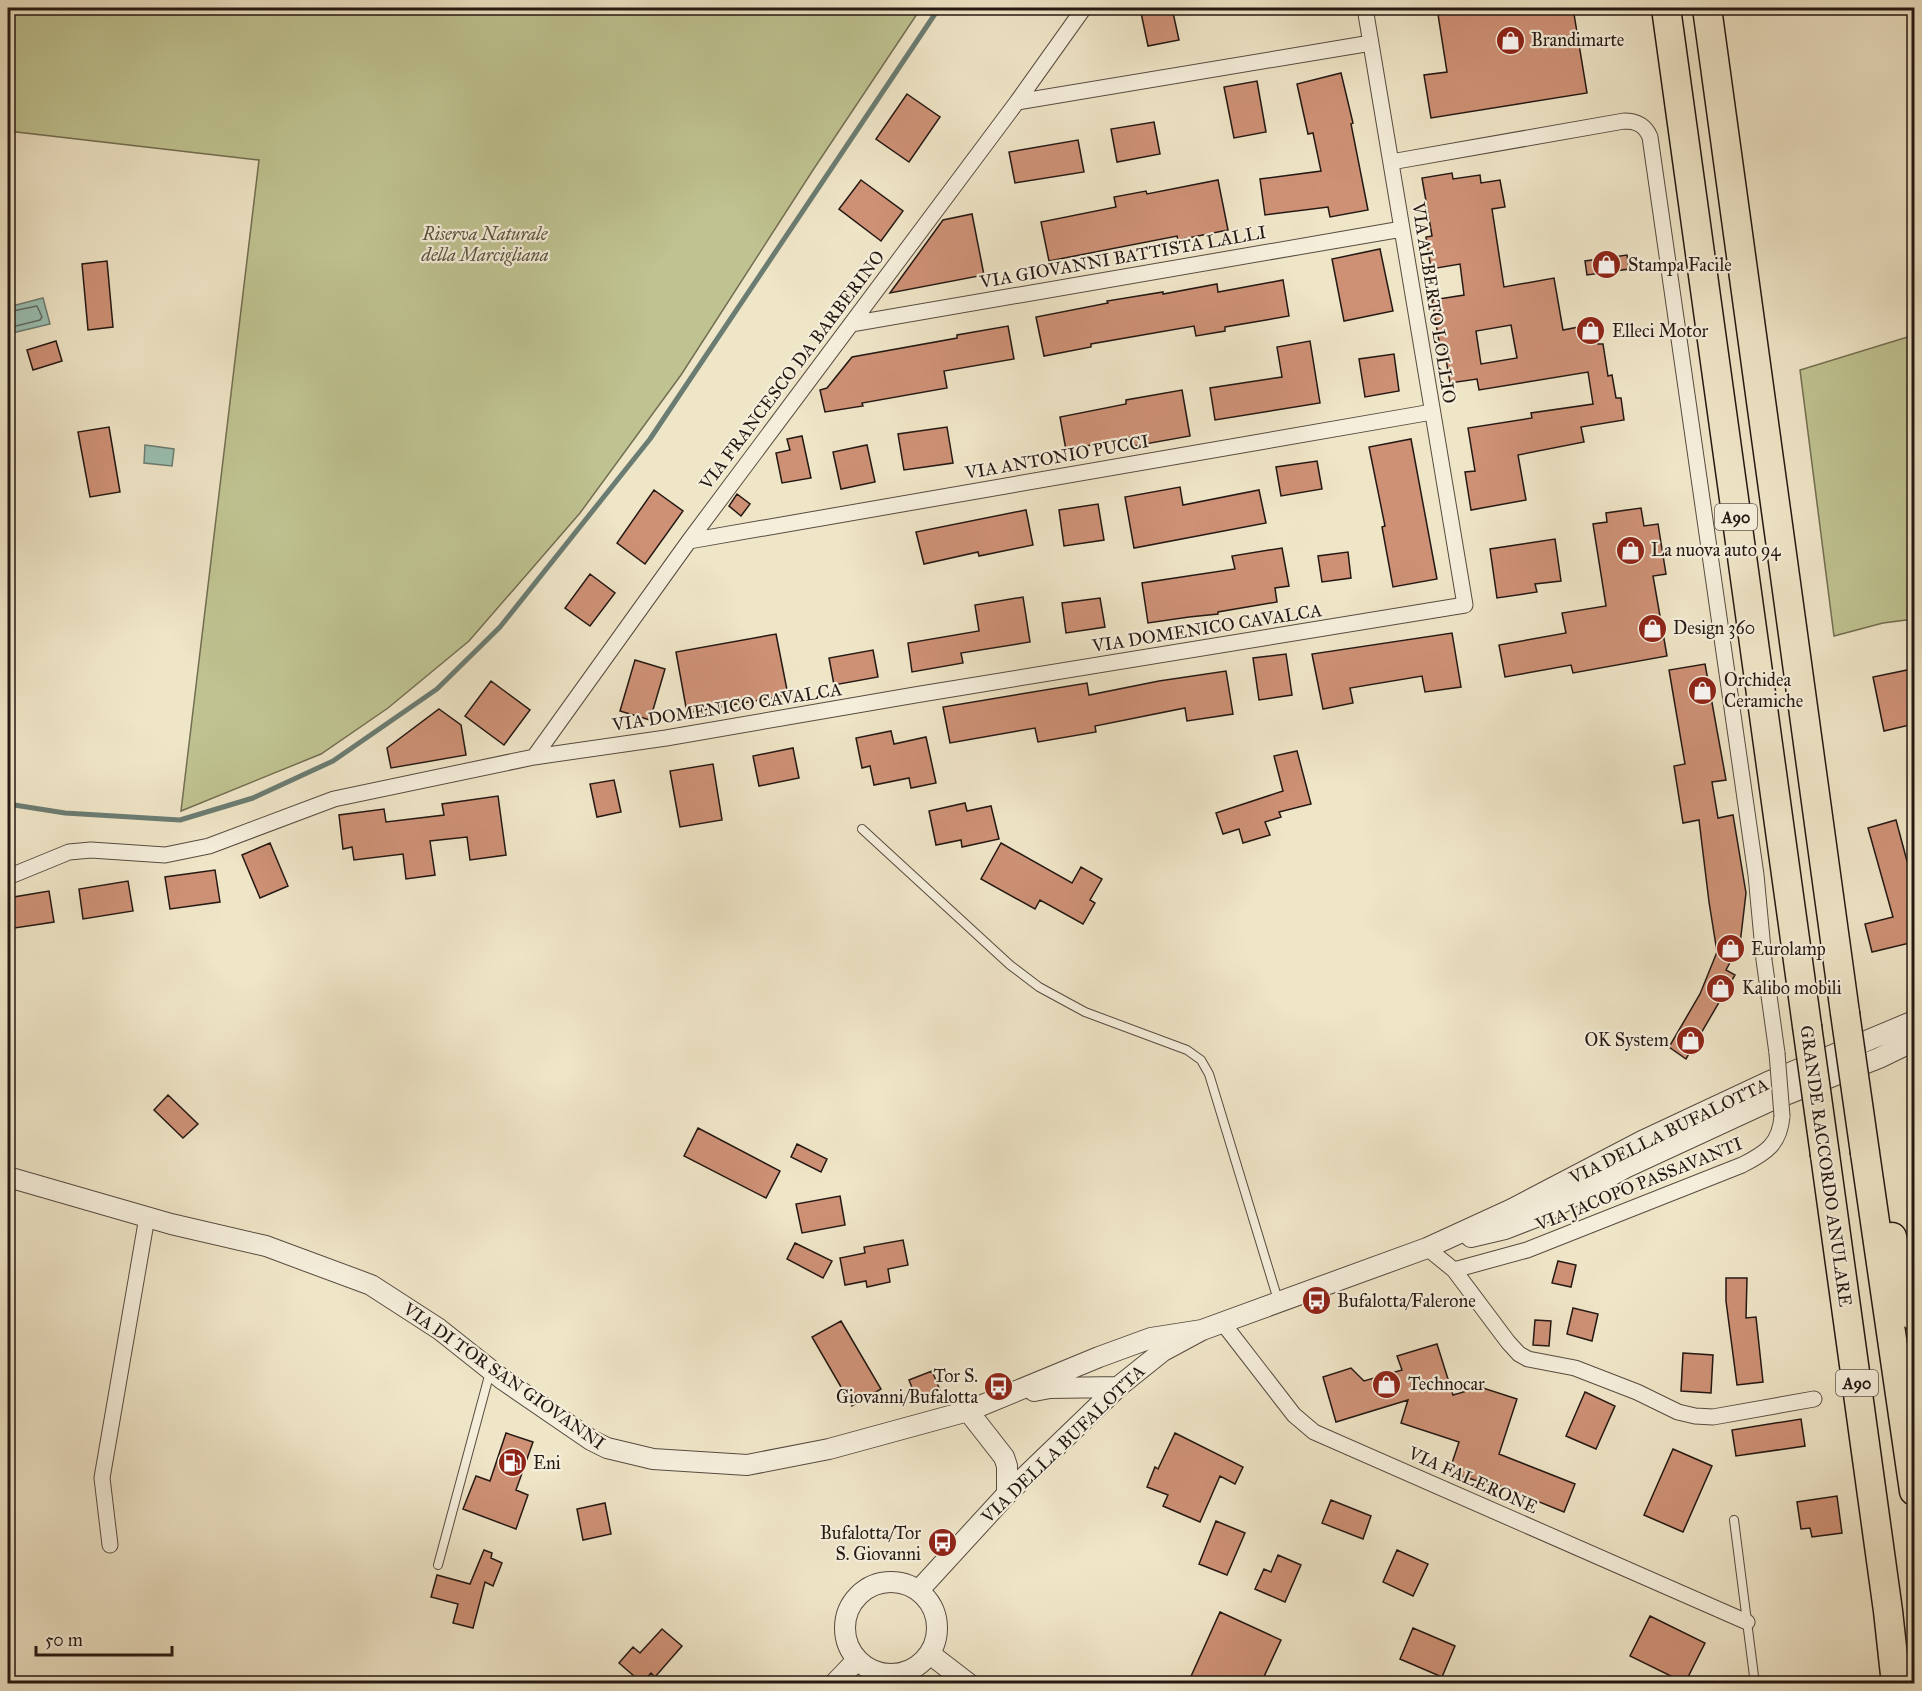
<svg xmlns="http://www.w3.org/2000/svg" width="1922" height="1691" font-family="'IM FELL Great Primer',serif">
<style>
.green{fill:#bfc391;stroke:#726e52;stroke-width:1.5}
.water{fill:#9abfb1;stroke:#6b7c72;stroke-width:1.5}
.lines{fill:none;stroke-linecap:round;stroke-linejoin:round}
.shore{stroke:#5f6c62;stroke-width:1.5}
.stream{stroke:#6b7c72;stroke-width:5}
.building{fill:#ce9176;stroke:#241813;stroke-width:1.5;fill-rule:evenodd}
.service-casing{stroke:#574b40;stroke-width:10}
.minor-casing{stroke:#574b40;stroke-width:17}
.tertiary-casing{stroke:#574b40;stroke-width:22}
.motorway-casing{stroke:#241813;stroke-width:31}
.service{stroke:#f5eedb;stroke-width:8}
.minor{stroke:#f5eedb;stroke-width:15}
.tertiary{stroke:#f5eedb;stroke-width:20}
.motorway{stroke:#efe5c7;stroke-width:28}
.minor-bridge-casing{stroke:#574b40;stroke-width:17;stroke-linecap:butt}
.motorway-bridge-casing{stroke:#241813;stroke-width:31;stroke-linecap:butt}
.minor-bridge{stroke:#f5eedb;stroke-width:15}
.motorway-bridge{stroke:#efe5c7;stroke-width:28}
.labels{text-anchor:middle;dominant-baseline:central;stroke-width:4.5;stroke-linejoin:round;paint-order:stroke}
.shield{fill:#f5eedb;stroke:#63584f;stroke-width:1.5}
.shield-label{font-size:16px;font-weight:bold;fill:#241813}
.poi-label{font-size:18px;fill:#241813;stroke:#f5eedb;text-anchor:start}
.park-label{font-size:18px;font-style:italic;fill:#5a543f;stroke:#f5eedb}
.street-label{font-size:18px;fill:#241813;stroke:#f5eedb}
</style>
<rect width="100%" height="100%" fill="#efe5c7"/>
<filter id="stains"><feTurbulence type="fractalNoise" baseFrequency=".00333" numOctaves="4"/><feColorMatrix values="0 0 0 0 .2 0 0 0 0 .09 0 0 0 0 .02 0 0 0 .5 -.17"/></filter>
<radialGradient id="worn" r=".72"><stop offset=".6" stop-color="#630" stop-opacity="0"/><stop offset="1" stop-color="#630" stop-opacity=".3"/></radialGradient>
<path class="green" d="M8,8H921L813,170L681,375L580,513L469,641L388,708L321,754L181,811L259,160L8,131Z
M1914,335V619L1883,623L1834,636L1800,370Z"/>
<path class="water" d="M43,298L50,324L8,334V307Z
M145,445L174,449L172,466L144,463Z"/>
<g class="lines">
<path class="shore" d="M8,312L37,306L42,317L40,320L8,328"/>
<path class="stream" d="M8,804L65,813L180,820L253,798L333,761L437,689L500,627L650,439L939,8"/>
</g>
<path class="building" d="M1140,8H1172L1179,40L1148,46Z
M1437,8H1573L1587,93L1431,118L1424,75L1447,72Z
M1341,73L1353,123L1351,124L1368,210L1330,217L1328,207L1265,215L1260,179L1321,171L1313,133L1308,134L1297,84Z
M1257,81L1266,132L1234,138L1224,87Z
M907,94L940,117L909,162L876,139Z
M1154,122L1160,154L1117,162L1111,129Z
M1078,140L1084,172L1015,183L1009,152Z
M1452,173L1453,179L1480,175L1481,183L1500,180L1505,207L1492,209L1504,287L1554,278L1563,330L1594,324L1598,344H1603L1608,376L1612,375L1616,398H1621L1624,420L1581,427L1584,442L1518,455L1526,500L1471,510L1465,472L1475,471L1468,428L1532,418L1531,413L1593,404L1588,372L1479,390L1477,379L1450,383L1444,347H1440L1432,300L1464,295L1460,264L1431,269L1426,237L1432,236L1422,178ZM1511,325L1517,358L1481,364L1476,331Z
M861,180L903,211L881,241L839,209Z
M1218,180L1228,230L1178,240L1177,236L1049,261L1041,222L1116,207L1114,197L1146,191L1147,194Z
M972,214L984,275L890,293L943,220Z
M1380,249L1393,311L1344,321L1332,259Z
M1627,255L1629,269L1587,275L1585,261Z
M107,261L113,327L88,330L82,264Z
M1283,280L1289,316L1225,327V331L1196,336L1194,326L1091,344V347L1044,356L1036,317L1108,303L1107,301L1163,292V294L1217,284L1218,292Z
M1008,326L1014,359L944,371L947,388L862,403L863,406L825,412L820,390L827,388L852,357L957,338V335Z
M56,341L62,361L33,370L27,350Z
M1310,341L1320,403L1215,420L1210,388L1282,377L1277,347Z
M1394,354L1399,391L1365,397L1359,359Z
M1182,390L1190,436L1134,446L1132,437L1066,450L1060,417L1126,404V400Z
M109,427L120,492L90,497L78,432Z
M947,427L953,463L904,470L898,434Z
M802,436L811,478L782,483L776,453L790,450L787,439Z
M1411,439L1437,579L1393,587L1382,527L1385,526L1369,447Z
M867,445L875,482L841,489L833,452Z
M1317,461L1322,489L1281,496L1276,467Z
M1180,487L1183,505L1259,490L1266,523L1134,548L1125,497Z
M654,490L683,511L645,564L617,543Z
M737,494L750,504L741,516L729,506Z
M1098,504L1104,540L1064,546L1059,510Z
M1641,508L1644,526L1658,524L1666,574L1653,576L1667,656L1573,673L1571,665L1505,677L1499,645L1566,633L1562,613L1606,606L1593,524L1607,522L1606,513Z
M1026,510L1033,545L979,556L978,552L924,564L916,532Z
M1555,539L1561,581L1535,584L1537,592L1497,598L1490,549Z
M1282,548L1289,586L1275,588L1277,602L1218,612V614L1189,617L1148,623L1142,583L1235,569L1232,556Z
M1348,552L1351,578L1322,582L1318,556Z
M590,574L615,593L590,626L565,608Z
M1023,597L1030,642L961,653L963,663L912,672L908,643L979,631L975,605Z
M1100,598L1105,627L1066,633L1062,603Z
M1452,633L1461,687L1425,692L1422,676L1350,688L1353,703L1323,709L1312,654Z
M776,634L788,695L687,713L676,652Z
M873,650L878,677L834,685L829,658Z
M1286,654L1292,695L1259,700L1253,658Z
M635,660L665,669L650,720L620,711Z
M1705,664L1726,780L1712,782L1718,818L1733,815L1746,893L1740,944L1726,970L1735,975L1686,1059L1669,1047L1700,994L1717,952L1709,902L1699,820L1683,823L1674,766L1685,764L1669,670Z
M1912,669L1914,682V724L1884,731L1873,677Z
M1226,671L1233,714L1187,721L1185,708L1095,726L1096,732L1038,742L1035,728L950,743L943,707L1087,683L1089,695L1159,681Z
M491,681L530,710L504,745L465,716Z
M439,709L461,725L466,755L391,768L387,748Z
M891,731L894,744L926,737L936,783L911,788L909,778L874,785L870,766L862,768L856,738Z
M793,748L799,778L759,786L753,756Z
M1297,751L1311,804L1279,812L1281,817L1265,822L1270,835L1243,843L1239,829L1223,834L1216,813L1283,791L1274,756Z
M713,764L722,820L680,827L670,771Z
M614,780L621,812L597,817L590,784Z
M498,796L506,855L470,860L467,837L430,841L435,875L406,879L403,854L354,860L352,847L343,849L339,815L384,809L386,822L444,815L442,804Z
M965,803L967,811L991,806L999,839L962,847L961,840L936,845L929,811Z
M1896,820L1914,887V942L1872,952L1865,924L1893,917L1868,828Z
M270,843L288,886L260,898L242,855Z
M1001,843L1072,883L1081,867L1102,879L1090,900L1095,903L1083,924L1040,900L1035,909L981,879Z
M215,870L220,902L170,909L165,877Z
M128,881L133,911L83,919L79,889Z
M49,891L54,922L8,929V898Z
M168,1095L198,1124L183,1138L154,1110Z
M698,1128L780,1171L766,1198L684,1156Z
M797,1144L827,1159L821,1172L791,1157Z
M840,1196L845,1225L802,1233L796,1204Z
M903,1240L908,1265L888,1269L890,1282L867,1287L866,1281L845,1285L840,1258L865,1253L864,1247Z
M795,1243L832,1261L823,1278L787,1259Z
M1558,1261L1576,1265L1571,1287L1552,1283Z
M1726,1278H1747L1746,1318L1756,1317L1763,1382L1737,1385L1726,1301Z
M1573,1308L1598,1314L1592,1341L1567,1334Z
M1535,1320L1551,1321L1549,1346L1533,1345Z
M841,1321L881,1389L852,1406L812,1337Z
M1437,1344L1453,1395L1480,1387L1517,1399L1499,1454L1575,1484L1564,1512L1490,1482V1485L1449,1472L1459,1442L1401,1423L1408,1400L1336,1422L1323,1377L1351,1368L1364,1381L1402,1370L1397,1356Z
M1683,1353L1713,1355L1711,1393L1681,1391Z
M932,1371L940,1390L917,1400L909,1380Z
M1585,1392L1615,1406L1596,1449L1566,1436Z
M1801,1419L1805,1446L1736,1456L1732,1430Z
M506,1433L533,1442L516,1490L528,1495L516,1529L463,1509L476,1476L490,1481Z
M1175,1433L1243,1467L1235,1484L1220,1476L1200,1522L1163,1506L1168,1495L1147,1487L1155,1467L1158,1469Z
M1673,1449L1712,1466L1683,1532L1644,1515Z
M1837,1496L1842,1533L1812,1537L1810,1528L1801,1529L1797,1502Z
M1331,1500L1371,1516L1363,1539L1322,1523Z
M605,1503L611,1534L583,1540L577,1509Z
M1216,1521L1245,1533L1227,1575L1199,1564Z
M484,1550L492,1553L491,1558L502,1563L493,1586L485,1582L473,1628L453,1623L458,1604L431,1597L437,1575L470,1584Z
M1397,1550L1428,1564L1413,1596L1383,1582Z
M1278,1555L1301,1565L1285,1602L1255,1589L1264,1569L1271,1572Z
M1220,1612L1281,1640L1261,1683H1188Z
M1650,1616L1705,1643L1685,1683L1630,1656Z
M1413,1628L1455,1646L1442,1677L1400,1659Z
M662,1629L682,1646L655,1677L651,1673L642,1683L619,1663L633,1647L640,1653Z"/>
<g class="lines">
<defs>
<path id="service" d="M862,829L1010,965L1039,987L1085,1012L1187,1050L1201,1060L1209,1074L1278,1300
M1734,1520L1755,1684
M438,1565L490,1372"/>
<path id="minor" d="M1017,102L1371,43
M1391,162L1624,121C1637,121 1645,125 1650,137L1756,875L1764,960L1777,1053
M851,324L1402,229
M689,541L1432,412
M534,757L689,541L1017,102L1084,8
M8,877L69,852L91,850L165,855L209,846L334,799L534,757L666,738L915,695L1465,605L1365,8
M1427,1248L1454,1270L1508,1342L1519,1354L1528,1359L1575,1368L1637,1392L1678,1412L1695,1416L1713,1417L1814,1399
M1454,1270L1527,1250L1742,1165C1766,1153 1780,1144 1782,1116
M1222,1322L1294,1415L1314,1432L1747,1622
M110,1545L102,1478L147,1217"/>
<path id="tertiary" d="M8,1177L171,1224L266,1246L371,1285L439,1329L502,1379L591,1440L607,1448L653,1459L747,1465L829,1449L968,1411L1099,1357L1151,1338L1202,1330
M1471,1237L1505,1229L1536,1217L1625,1168L1770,1101L1879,1058L1914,1041
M1034,1391L1050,1388L1118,1387
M968,1411L1004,1457L1007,1466V1494
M845 1628a46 46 0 1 1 92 0a46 46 0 1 1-92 0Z
M919,1590L1007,1494L1118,1387L1163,1351L1202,1330L1427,1248L1512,1209L1642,1141L1768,1082L1914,1021
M930,1654L969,1684
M834,1684L857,1660"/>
<path id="motorway" d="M1666,8L1807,1026
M1707,8L1845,1013
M1865,1153L1914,1491
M1825,1155L1888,1611L1896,1684
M1892,1237L1914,1316"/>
</defs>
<use href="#service" class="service-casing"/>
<use href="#minor" class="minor-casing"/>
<use href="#tertiary" class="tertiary-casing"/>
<use href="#motorway" class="motorway-casing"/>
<use href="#service" class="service"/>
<use href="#minor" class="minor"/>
<use href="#tertiary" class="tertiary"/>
<use href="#motorway" class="motorway"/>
<defs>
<path id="minor-bridge" d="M1777,1053L1782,1116"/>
<path id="motorway-bridge" d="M1845,1013L1865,1153
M1807,1026L1825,1155"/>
</defs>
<use href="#minor-bridge" class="minor-bridge-casing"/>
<use href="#motorway-bridge" class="motorway-bridge-casing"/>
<use href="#minor-bridge" class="minor-bridge"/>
<use href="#motorway-bridge" class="motorway-bridge"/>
</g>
<defs>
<symbol id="shop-disc" viewBox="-11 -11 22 22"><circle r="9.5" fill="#8f2418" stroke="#f5eedb"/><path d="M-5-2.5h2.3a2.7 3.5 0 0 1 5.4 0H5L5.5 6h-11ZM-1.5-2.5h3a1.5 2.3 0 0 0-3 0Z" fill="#fff"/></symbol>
<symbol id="bus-disc" viewBox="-11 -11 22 22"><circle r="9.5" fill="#8f2418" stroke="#f5eedb"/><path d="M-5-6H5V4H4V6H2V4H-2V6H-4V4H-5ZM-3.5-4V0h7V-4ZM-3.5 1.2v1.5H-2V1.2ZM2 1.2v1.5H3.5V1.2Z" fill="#fff"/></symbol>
<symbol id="fuel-disc" viewBox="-11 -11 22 22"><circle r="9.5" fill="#8f2418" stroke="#f5eedb"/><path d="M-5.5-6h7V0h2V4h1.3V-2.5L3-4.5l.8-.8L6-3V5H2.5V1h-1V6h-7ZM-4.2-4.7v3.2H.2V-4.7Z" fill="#fff"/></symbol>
</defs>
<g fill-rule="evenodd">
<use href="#shop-disc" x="1494" y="24" width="33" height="33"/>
<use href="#shop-disc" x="1590" y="248" width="33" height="33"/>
<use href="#shop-disc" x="1574" y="314" width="33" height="33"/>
<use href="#shop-disc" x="1614" y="534" width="33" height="33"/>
<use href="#shop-disc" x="1636" y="612" width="33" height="33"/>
<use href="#shop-disc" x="1686" y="674" width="33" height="33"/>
<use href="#shop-disc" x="1714" y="932" width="33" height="33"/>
<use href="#shop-disc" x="1704" y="972" width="33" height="33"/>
<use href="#shop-disc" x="1674" y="1024" width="33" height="33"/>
<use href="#bus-disc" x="1300" y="1284" width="33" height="33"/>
<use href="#shop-disc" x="1370" y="1368" width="33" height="33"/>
<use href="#bus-disc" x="982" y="1370" width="33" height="33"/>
<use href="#fuel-disc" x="496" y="1446" width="33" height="33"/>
<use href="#bus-disc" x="926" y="1526" width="33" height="33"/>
</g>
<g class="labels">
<g class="shield">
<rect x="1715" y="504" width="42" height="26" rx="4.5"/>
<rect x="1836" y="1370" width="42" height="26" rx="4.5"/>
</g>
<g class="shield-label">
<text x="1736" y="517">A90</text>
<text x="1857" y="1383">A90</text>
</g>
<g class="poi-label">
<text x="1531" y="40">Brandimarte</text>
<text x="1628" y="265">Stampa Facile</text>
<text x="1612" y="331">Elleci Motor</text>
<text x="1651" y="550">La nuova auto 94</text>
<text x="1673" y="628">Design 360</text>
<text x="1724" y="680">Orchidea<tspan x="1724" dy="21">Ceramiche</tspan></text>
<text x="1751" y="949">Eurolamp</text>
<text x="1742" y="988">Kalibo mobili</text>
<text x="1669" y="1040" text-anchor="end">OK System</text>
<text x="1337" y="1301">Bufalotta/Falerone</text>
<text x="978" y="1376" text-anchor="end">Tor S.<tspan x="978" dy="21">Giovanni/Bufalotta</tspan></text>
<text x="1408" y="1384">Technocar</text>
<text x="533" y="1463">Eni</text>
<text x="921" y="1533" text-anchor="end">Bufalotta/Tor<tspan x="921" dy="21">S. Giovanni</tspan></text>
</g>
<g class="park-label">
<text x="485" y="234">Riserva Naturale<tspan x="485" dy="21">della Marcigliana</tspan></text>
</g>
<g class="street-label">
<text transform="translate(1123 257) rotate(-10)">VIA GIOVANNI BATTISTA LALLI</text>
<text transform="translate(1434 303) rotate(81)">VIA ALBERTO LOLLIO</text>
<text transform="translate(792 370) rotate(-53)">VIA FRANCESCO DA BARBERINO</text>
<text transform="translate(1057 457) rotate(-10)">VIA ANTONIO PUCCI</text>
<text transform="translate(1207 628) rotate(-9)">VIA DOMENICO CAVALCA</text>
<text transform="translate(727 707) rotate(-9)">VIA DOMENICO CAVALCA</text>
<text transform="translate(1669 1131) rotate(-26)">VIA DELLA BUFALOTTA</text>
<text transform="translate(1826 1166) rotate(82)">GRANDE RACCORDO ANULARE</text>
<text transform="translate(1639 1184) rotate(-22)">VIA JACOPO PASSAVANTI</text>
<text transform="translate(504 1376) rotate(35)">VIA DI TOR SAN GIOVANNI</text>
<text transform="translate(1063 1444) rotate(-44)">VIA DELLA BUFALOTTA</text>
<text transform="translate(1473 1480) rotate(24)">VIA FALERONE</text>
</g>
</g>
<rect width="1922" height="1691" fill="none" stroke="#efe5c7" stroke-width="30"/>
<rect x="9" y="9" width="1904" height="1673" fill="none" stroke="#241813" stroke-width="3"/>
<rect x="15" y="15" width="1892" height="1661" fill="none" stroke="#241813" stroke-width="1.5"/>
<path d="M36 1646v9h136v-9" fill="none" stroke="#241813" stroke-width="3"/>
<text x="45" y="1646" font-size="18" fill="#241813" stroke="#f5eedb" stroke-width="4.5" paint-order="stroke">50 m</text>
<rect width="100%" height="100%" filter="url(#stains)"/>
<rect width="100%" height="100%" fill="url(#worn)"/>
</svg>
